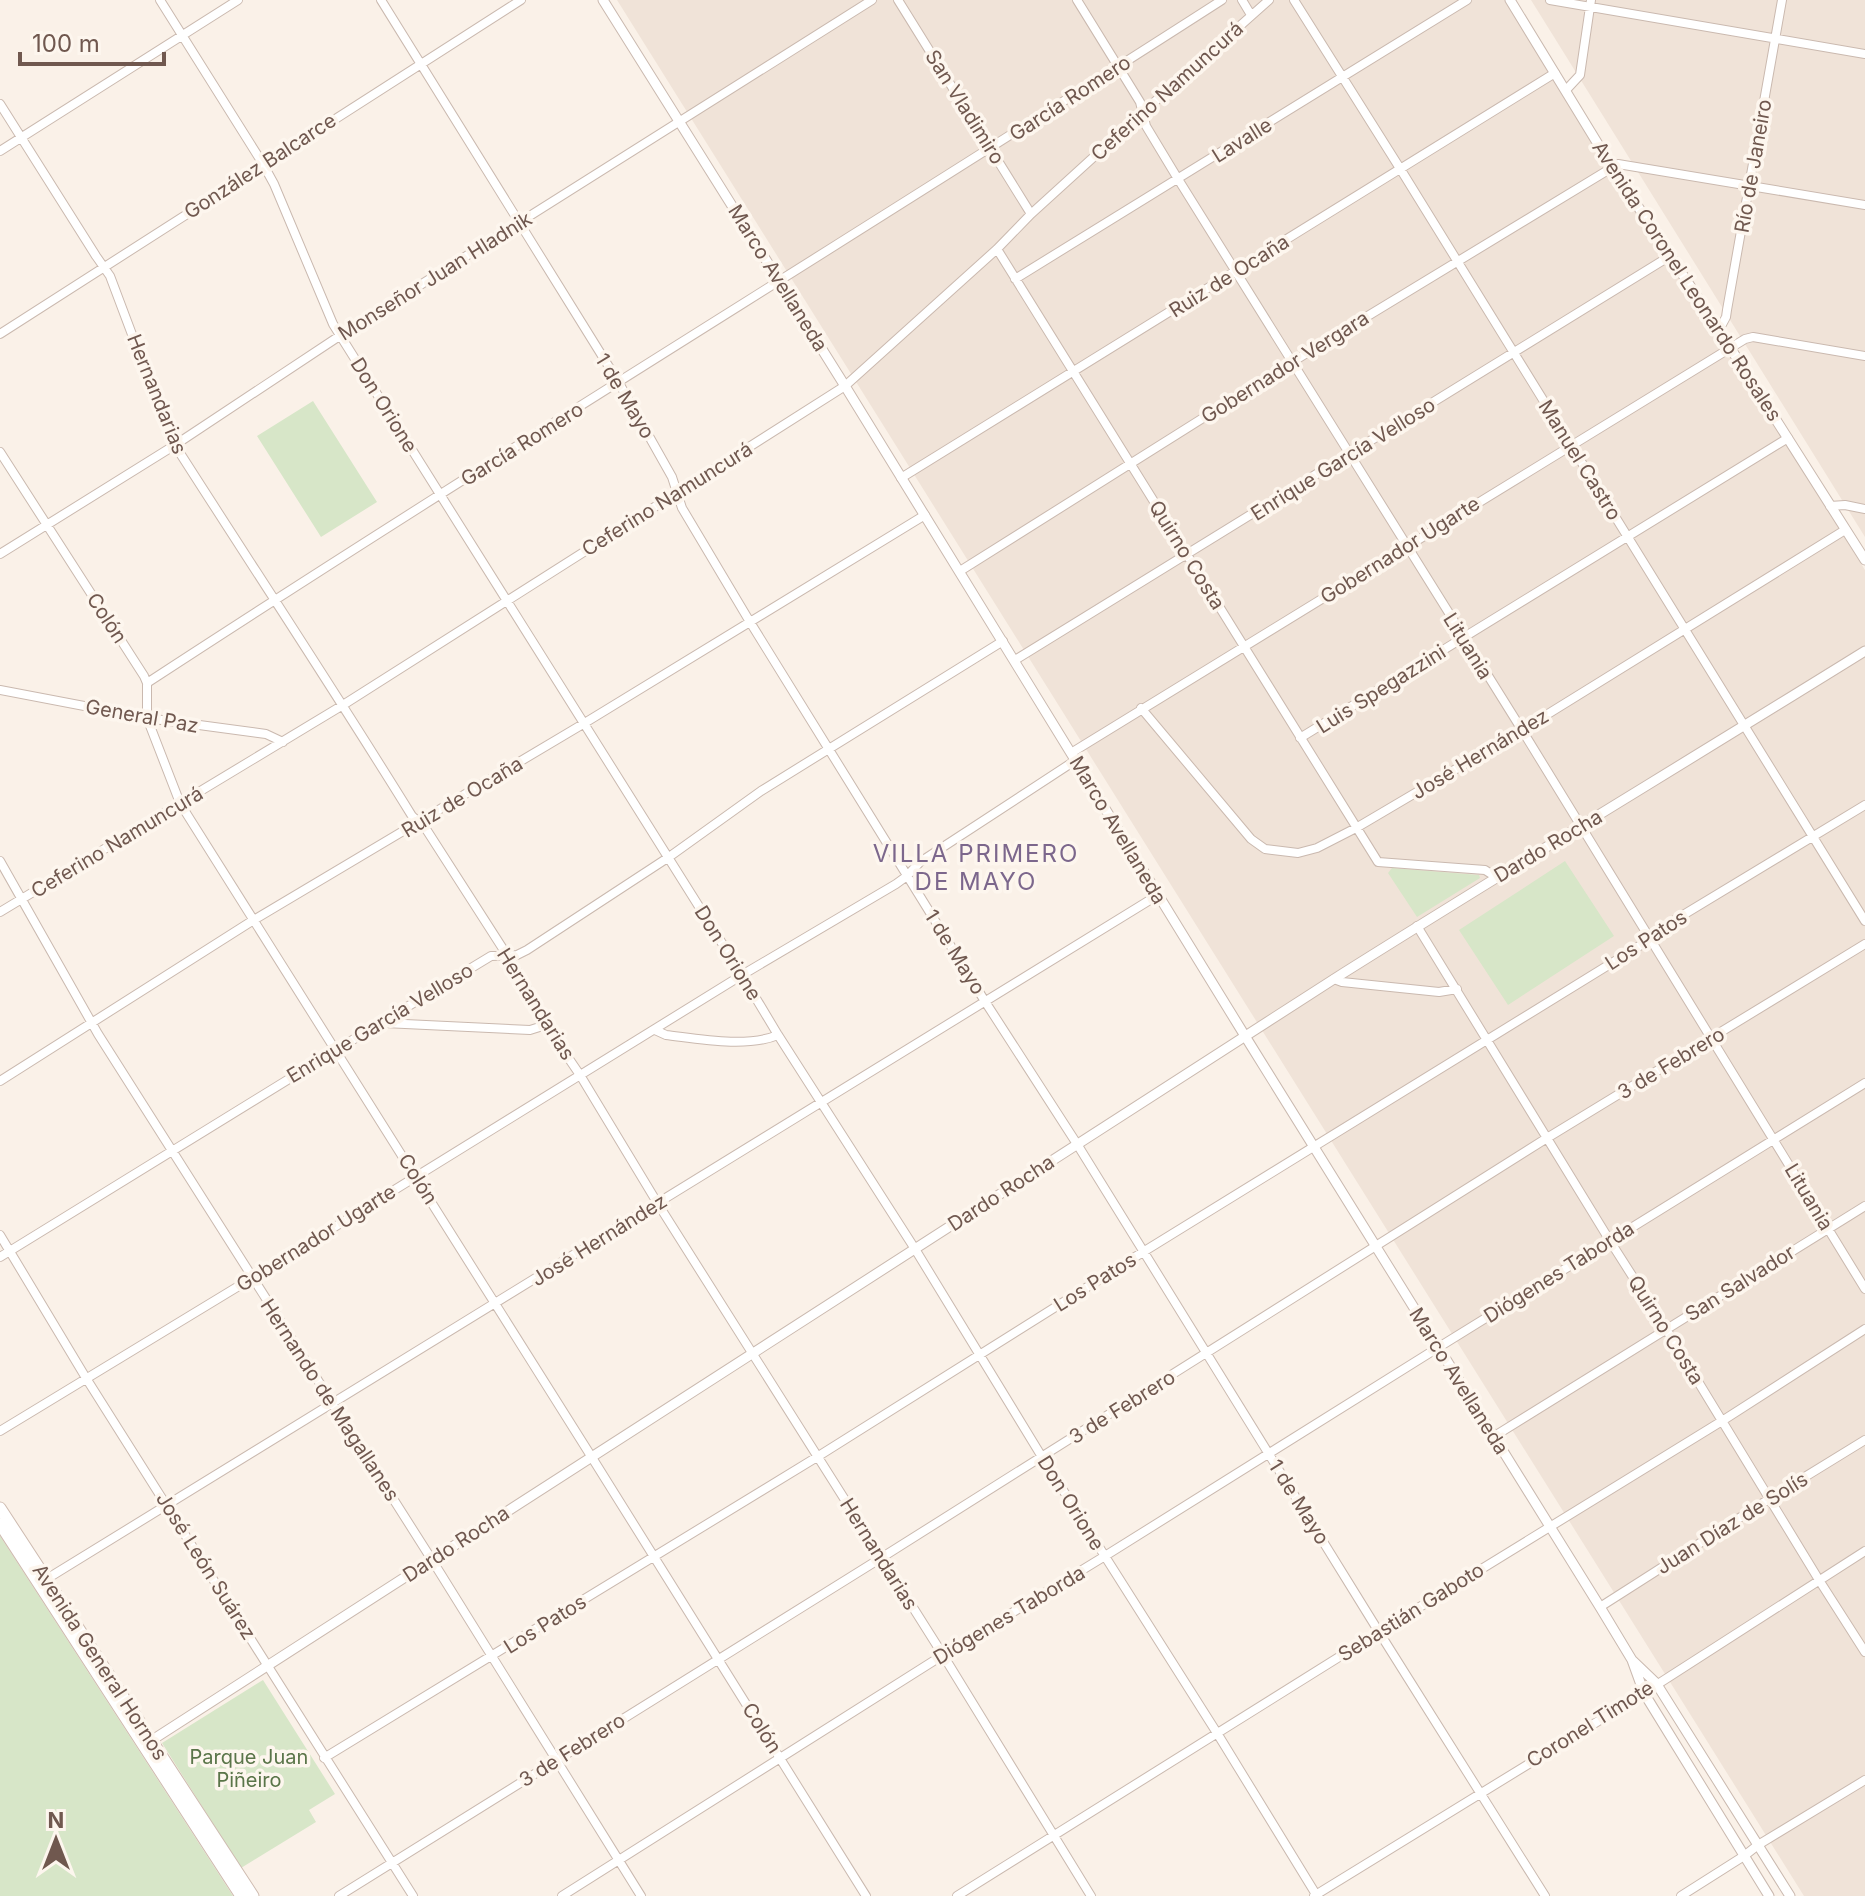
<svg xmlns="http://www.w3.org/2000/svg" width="1865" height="1896" font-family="Inter,sans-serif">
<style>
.residential{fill:#f0e3d8}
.green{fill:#d7e6c8}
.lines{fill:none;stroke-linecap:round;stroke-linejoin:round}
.minor-casing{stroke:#cab9af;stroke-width:10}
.tertiary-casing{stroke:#cab9af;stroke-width:11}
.secondary-casing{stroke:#cebbb0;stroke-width:13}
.minor{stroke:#fff;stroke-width:8}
.tertiary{stroke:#fff;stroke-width:9}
.secondary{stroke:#fff;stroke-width:11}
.labels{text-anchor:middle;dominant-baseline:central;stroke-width:7;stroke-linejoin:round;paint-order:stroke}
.street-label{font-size:20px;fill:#70584f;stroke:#fdf6ee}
.park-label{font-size:20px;fill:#5a7549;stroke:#fdf6ee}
.quarter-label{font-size:24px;letter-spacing:2px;fill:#7c678c;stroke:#fdf6ee}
</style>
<rect width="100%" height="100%" fill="#faf1e8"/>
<path class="residential" d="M617,0H1511L1865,570V1896H1804Z
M1531,0H1865V537Z"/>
<path class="green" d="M313,401L377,502L321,537L257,436Z
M1565,861L1614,936L1508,1005L1459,930Z
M1392,868L1479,875L1480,878L1417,917L1388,873Z
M0,1536L233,1896H0Z
M263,1680L335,1794L309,1810L316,1822L241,1868L162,1743Z"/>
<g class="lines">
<defs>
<path id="minor" d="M160,0L263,164L274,184L333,324L742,975L778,1035L915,1249L1042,1457L1217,1733L1317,1896
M381,0L619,383L672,477L682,508L750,622L986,1003L1077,1144L1379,1632L1545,1896
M898,0L1031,214
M1077,0L1140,102L1146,126L1178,179L1522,730L1865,1289
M1242,0L1251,15
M1294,0L1401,170L1865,921
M1550,0L1865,54
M1566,90L1580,75L1591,0
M0,104L96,256L110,276L168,430L178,450C256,572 336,693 412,816L426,829L521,977L546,1025L580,1075L658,1204L943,1655L1091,1896
M0,151L238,0
M997,249L1378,862L1485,870L1496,877
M1015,279L1467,0
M1719,330L1726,317L1727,310L1782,0
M0,334L521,0
M0,452L144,676L147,683V718L180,803L188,816L591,1456L866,1896
M901,478L1555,73
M1830,506L1845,505L1865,509
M0,554L175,445L341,335L872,0
M960,571L1292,362L1618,164L1865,205
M1015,660L1670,256
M147,683C502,451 865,230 1222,0
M0,690L147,718L266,734L283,742
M1141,708L1251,839L1265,849L1298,853L1317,848L1356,828L1522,730L1845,530
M1300,738L1788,438
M1071,753L1745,339L1753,337L1865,356
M0,861L98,1034L432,1560L641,1896
M0,912L343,705L845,386L997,249L1031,214L1142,113L1269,0
M1417,926L1610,1241L1666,1329L1819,1580L1865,1652
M1334,979L1342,982L1439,992L1457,989
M384,1023L530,1030L546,1025
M655,1030L666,1035C699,1039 747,1048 778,1035
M0,1081L252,921L583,724L925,515
M0,1235L86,1378L413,1896
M0,1257L336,1050L491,956L517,955L527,950L669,857L761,791L1003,641
M0,1431L252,1278L742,975L896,884L907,876L920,862L1076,760
M1493,1437L1865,1206
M45,1580L1158,895
M1600,1607L1769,1499L1865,1440
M324,1758L817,1457L1143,1252L1641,945L1655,932L1865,805
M339,1896L881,1558L1547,1138L1865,944
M562,1896L943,1655L1105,1556L1439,1347L1865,1083
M957,1896L1379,1632L1722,1421L1865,1329
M1314,1896L1644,1693L1865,1551
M1681,1896L1744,1856L1758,1845L1865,1780"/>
<path id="tertiary" d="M603,0L845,386L1245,1036L1600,1607L1632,1660L1644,1693L1769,1896
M1510,0L1612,167L1719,330L1865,560
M1632,1660L1656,1683L1790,1896
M146,1744L1334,979C1510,868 1688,761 1865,651"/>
<path id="secondary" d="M0,1508L253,1896
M0,1524L241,1896"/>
</defs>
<use href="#minor" class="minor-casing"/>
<use href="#tertiary" class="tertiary-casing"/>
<use href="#secondary" class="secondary-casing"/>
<use href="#minor" class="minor"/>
<use href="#tertiary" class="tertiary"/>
<use href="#secondary" class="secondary"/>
</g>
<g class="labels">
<g class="street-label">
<text transform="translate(1167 91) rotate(-42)">Ceferino Namuncurá</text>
<text transform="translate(1070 98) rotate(-33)">García Romero</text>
<text transform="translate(965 107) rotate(58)">San Vladimiro</text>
<text transform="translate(1242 140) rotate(-32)">Lavalle</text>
<text transform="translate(260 166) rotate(-33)">González Balcarce</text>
<text transform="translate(1753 166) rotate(-80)">Río de Janeiro</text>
<text transform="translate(435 276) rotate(-32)">Monseñor Juan Hladnik</text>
<text transform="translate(1229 276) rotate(-32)">Ruiz de Ocaña</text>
<text transform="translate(778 278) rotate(58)">Marco Avellaneda</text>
<text transform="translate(1687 281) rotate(57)">Avenida Coronel Leonardo Rosales</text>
<text transform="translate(1285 367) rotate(-32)">Gobernador Vergara</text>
<text transform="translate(157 394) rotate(68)">Hernandarias</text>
<text transform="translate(625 396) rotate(59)">1 de Mayo</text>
<text transform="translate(384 405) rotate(58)">Don Orione</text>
<text transform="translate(522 444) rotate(-32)">García Romero</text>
<text transform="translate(1343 459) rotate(-32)">Enrique García Velloso</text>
<text transform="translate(1580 460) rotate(58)">Manuel Castro</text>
<text transform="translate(667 499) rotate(-32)">Ceferino Namuncurá</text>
<text transform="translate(1400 550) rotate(-32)">Gobernador Ugarte</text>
<text transform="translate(1187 555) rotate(58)">Quirno Costa</text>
<text transform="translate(107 618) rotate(57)">Colón</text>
<text transform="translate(1468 646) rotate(58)">Lituania</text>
<text transform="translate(1381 689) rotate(-32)">Luis Spegazzini</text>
<text transform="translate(142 716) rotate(10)">General Paz</text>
<text transform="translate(1480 754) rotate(-31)">José Hernández</text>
<text transform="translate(462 797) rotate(-31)">Ruiz de Ocaña</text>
<text transform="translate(1118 830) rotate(59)">Marco Avellaneda</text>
<text transform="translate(117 842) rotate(-31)">Ceferino Namuncurá</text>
<text transform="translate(1548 846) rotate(-31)">Dardo Rocha</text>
<text transform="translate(1646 940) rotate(-33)">Los Patos</text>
<text transform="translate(955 952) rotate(58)">1 de Mayo</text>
<text transform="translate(728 953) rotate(58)">Don Orione</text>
<text transform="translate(536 1004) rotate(58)">Hernandarias</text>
<text transform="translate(380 1023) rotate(-31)">Enrique García Velloso</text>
<text transform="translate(1671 1063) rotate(-31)">3 de Febrero</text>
<text transform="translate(418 1179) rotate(58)">Colón</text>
<text transform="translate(1001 1193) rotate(-33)">Dardo Rocha</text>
<text transform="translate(1809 1197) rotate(59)">Lituania</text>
<text transform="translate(316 1238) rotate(-32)">Gobernador Ugarte</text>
<text transform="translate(599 1240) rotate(-32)">José Hernández</text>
<text transform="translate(1559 1272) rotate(-32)">Diógenes Taborda</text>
<text transform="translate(1095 1282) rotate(-32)">Los Patos</text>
<text transform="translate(1740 1283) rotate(-32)">San Salvador</text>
<text transform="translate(1666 1330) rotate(58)">Quirno Costa</text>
<text transform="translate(1459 1381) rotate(58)">Marco Avellaneda</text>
<text transform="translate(330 1400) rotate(57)">Hernando de Magallanes</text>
<text transform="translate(1122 1407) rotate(-32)">3 de Febrero</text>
<text transform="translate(1299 1502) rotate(58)">1 de Mayo</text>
<text transform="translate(1071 1503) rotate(58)">Don Orione</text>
<text transform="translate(1732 1523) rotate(-32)">Juan Díaz de Solís</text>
<text transform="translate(456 1544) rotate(-33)">Dardo Rocha</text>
<text transform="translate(879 1554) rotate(58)">Hernandarias</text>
<text transform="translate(206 1566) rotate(58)">José León Suárez</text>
<text transform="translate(1411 1612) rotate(-32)">Sebastián Gaboto</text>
<text transform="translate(1009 1615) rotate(-31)">Diógenes Taborda</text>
<text transform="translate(545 1624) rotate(-32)">Los Patos</text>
<text transform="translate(100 1662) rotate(57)">Avenida General Hornos</text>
<text transform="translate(1590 1724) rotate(-32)">Coronel Timote</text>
<text transform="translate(762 1728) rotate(58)">Colón</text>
<text transform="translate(572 1750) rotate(-32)">3 de Febrero</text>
</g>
<g class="park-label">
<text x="249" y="1757">Parque Juan<tspan x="249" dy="23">Piñeiro</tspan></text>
</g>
<g class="quarter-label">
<text x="976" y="853">VILLA PRIMERO<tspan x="976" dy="28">DE MAYO</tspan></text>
</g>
</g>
<g transform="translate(56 1840)" stroke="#fdf6ee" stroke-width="6" paint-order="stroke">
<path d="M0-6L14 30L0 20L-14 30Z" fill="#70584f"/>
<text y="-12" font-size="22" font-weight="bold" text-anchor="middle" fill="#70584f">N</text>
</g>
<path d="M20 52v12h144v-12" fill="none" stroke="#70584f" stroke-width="4"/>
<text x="32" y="52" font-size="24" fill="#70584f" stroke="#fdf6ee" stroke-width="6" paint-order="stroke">100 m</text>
</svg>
